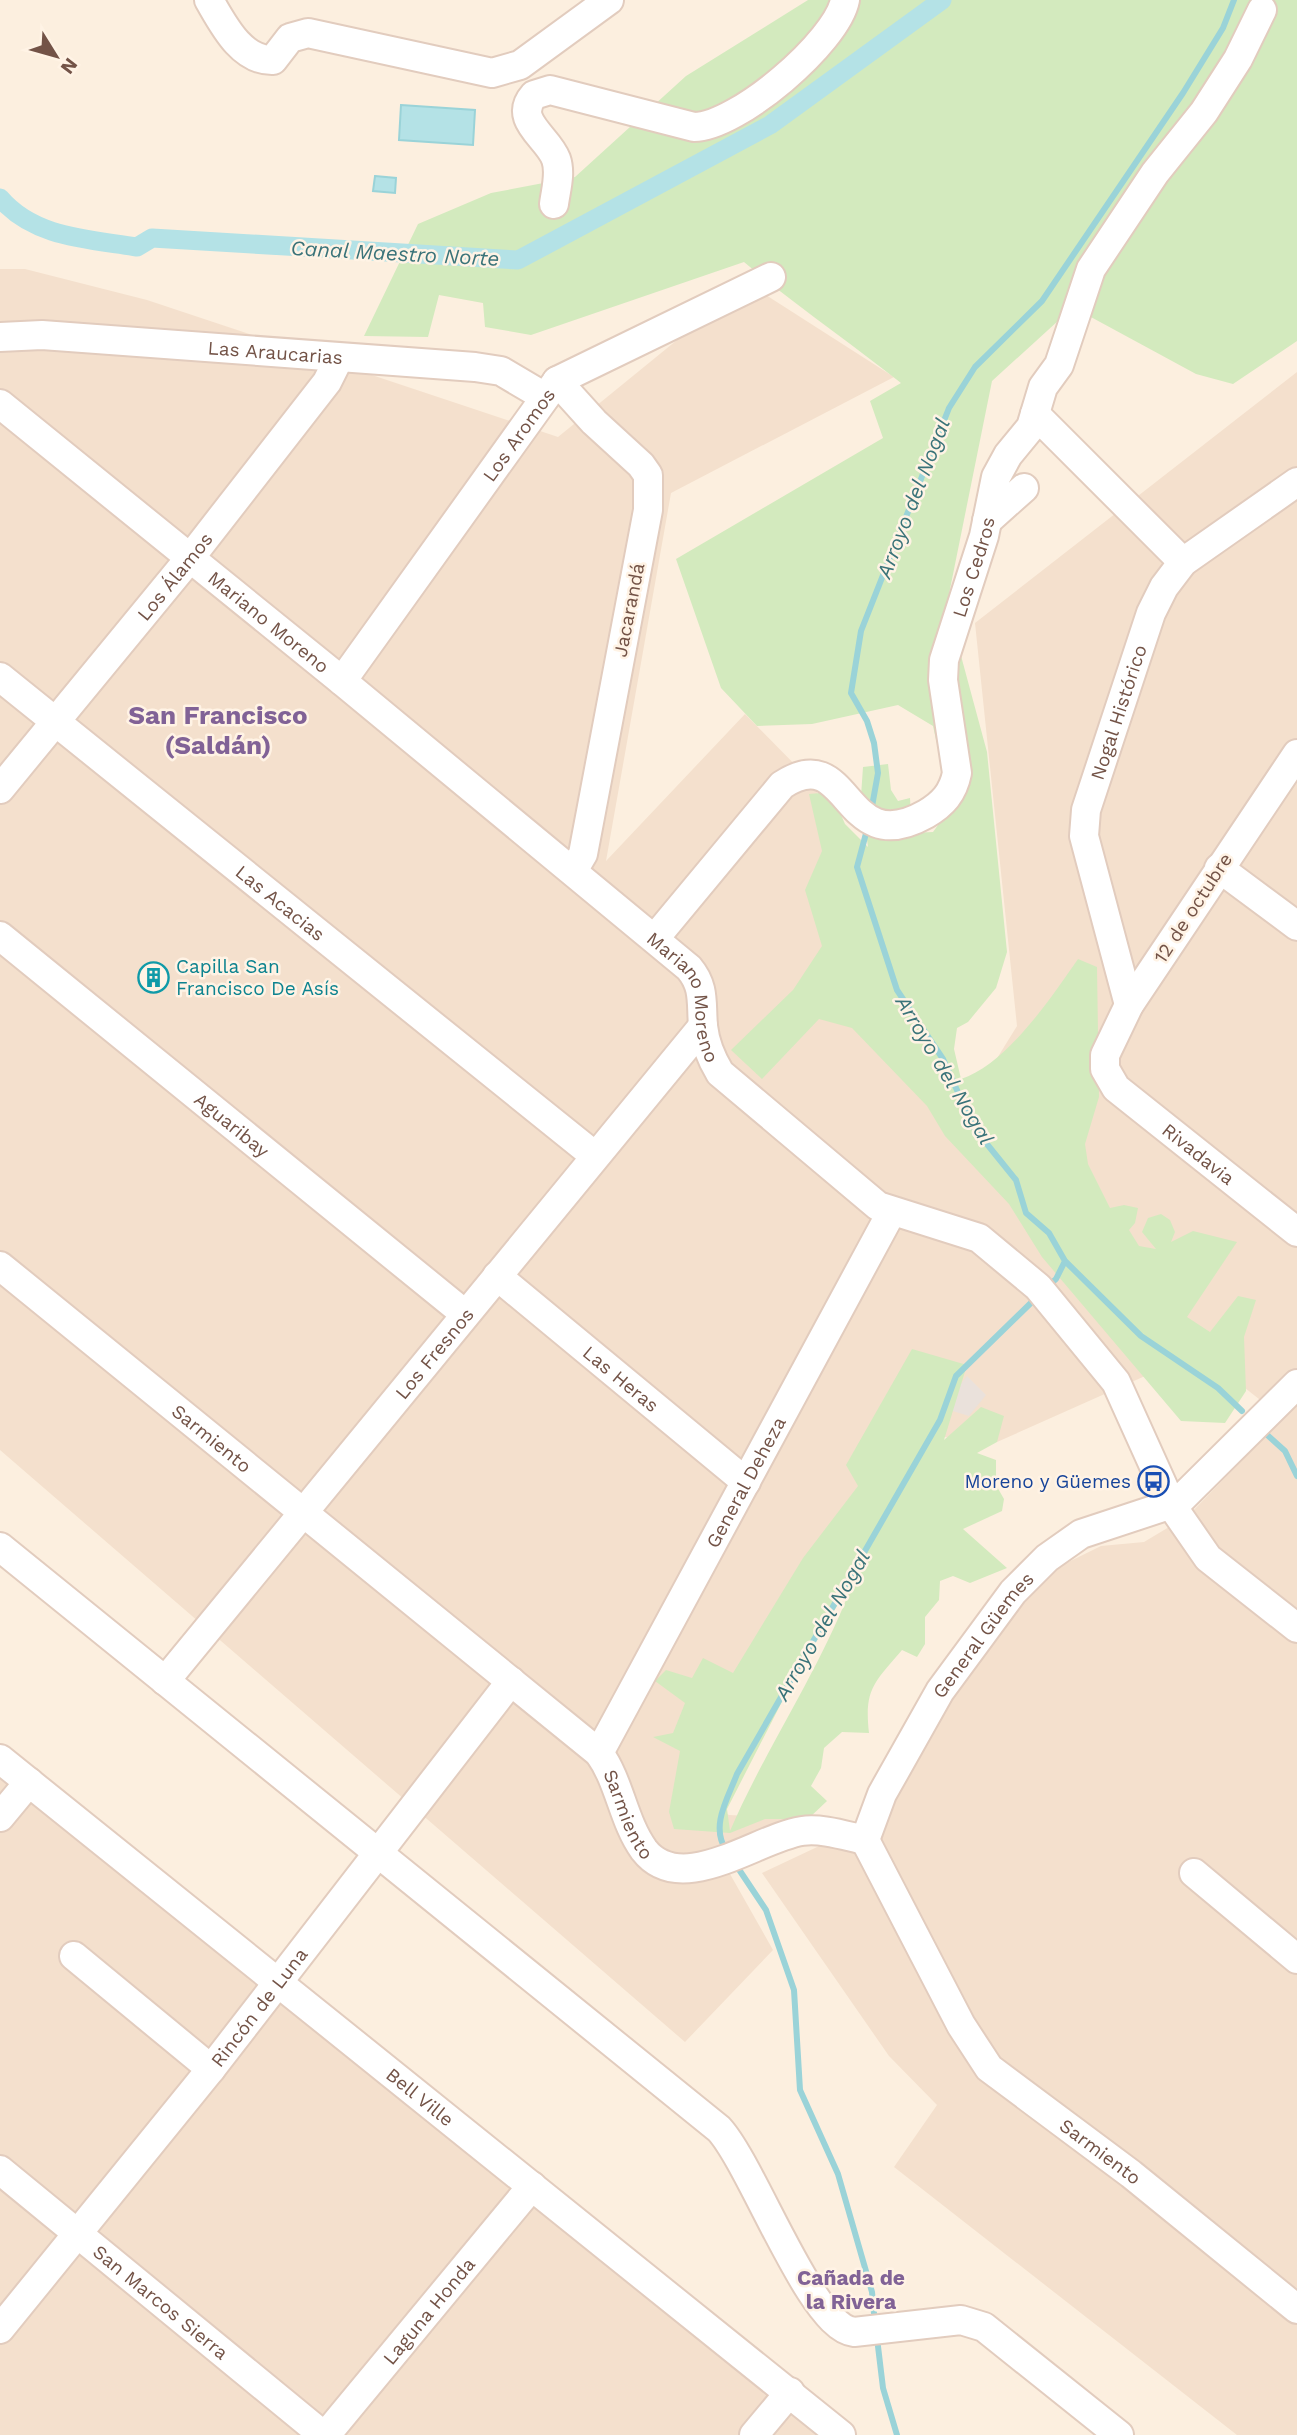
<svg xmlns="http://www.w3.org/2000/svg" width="1297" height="2435" font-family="'Work Sans',sans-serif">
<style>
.residential{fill:#f4e0cd}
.industrial{fill:#eae1db}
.green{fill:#d3eabe;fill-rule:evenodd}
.water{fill:#b4e2e6;stroke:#9ad3d8;stroke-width:2}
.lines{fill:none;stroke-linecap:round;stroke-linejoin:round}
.stream{stroke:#9ad3d8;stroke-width:6}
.canal{stroke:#b4e2e6;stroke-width:19}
.minor-casing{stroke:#e2ccbe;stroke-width:32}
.minor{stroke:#fff;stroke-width:28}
.labels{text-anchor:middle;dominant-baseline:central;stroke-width:5;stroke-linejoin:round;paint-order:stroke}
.street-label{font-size:19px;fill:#735347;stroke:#fff3e5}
.culture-label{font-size:19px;fill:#0d838f;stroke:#fff3e5;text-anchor:start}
.transit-label{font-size:19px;fill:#164399;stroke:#fff3e5;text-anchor:end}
.water-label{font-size:21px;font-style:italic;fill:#3a7379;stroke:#fff3e5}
.neighbourhood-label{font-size:21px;font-weight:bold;fill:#816296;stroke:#fff3e5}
.district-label{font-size:26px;font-weight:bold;fill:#816296;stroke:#fff3e5}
</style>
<rect width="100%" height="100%" fill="#fcefdf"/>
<path class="residential" d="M0,269H25L147,300L558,437L747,283L894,377L671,493L606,861L745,714L814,784L892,1011L1190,1356L997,1442L902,1433L712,1807L729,1815L808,1819L730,1874L773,1950L685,2042L0,1450Z
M1297,372V2435H1237L894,2167L937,2105L889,2056L762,1873L832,1840L855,1847L963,1668L1034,1579L1101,1546L1144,1542L1189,1515L1283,1418L1203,1355L978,1089L1017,1026L975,623Z
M0,1768L830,2435H0Z"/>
<path class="industrial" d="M967,1376L986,1395L969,1416L946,1409L951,1396Z"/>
<path class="green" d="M808,0H1297V341L1233,384L1196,374L1089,316L1070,310L992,381L947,604L987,752L1007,952L996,988L968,1022L957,1028L954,1049L961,1079C1006,1065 1051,998 1078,959L1097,967L1099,1097L1085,1144L1088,1164L1110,1208L1124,1205L1138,1208L1135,1223L1129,1230L1139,1246L1156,1249L1142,1232L1148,1218L1161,1214L1170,1220L1175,1232L1171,1242L1193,1231L1237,1242L1187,1317L1210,1332L1238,1296L1256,1300L1244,1337L1246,1391L1225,1423L1181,1421L1042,1257L1009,1204L945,1136L927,1106L852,1028L819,1019L762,1079L731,1050L793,990L822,946L805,890L822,851L809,794L831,792L845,824L868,847L861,796L863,767L888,764L891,790L898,801L910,798L912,833L933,832L951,807L933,726L898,705L812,724L757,726L721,688L676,559L883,438L870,401L901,383C849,342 795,305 744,262L531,335L485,327L483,303L439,295L428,337L364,336L418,224L491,193L575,177L686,76Z
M912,1349L967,1365L944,1440L981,1407L1004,1416L997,1442L977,1453L996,1460V1485L1004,1499L1002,1511L963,1529L1007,1568L970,1583L953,1576L940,1581L939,1600L925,1617V1644L917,1657L902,1650C874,1683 864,1689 869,1733L842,1732L824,1748L821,1768L811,1786L827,1801L808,1819H765L730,1833L674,1829L669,1812L680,1751L653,1737L673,1733L685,1703L655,1681L666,1670L692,1678L703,1658L733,1673L803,1558L858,1486L846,1465ZM853,1582C821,1669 766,1747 730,1831L727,1809L811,1645Z"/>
<path class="water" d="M401,105L475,110L473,145L399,140Z
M375,176L396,178L395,193L373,191Z"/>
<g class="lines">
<path class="stream" d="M871,812L878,773L874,743L867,721L851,693L861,631L949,408L975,367L1042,301L1183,93L1223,28L1234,0
M868,826L857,867L897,990L943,1059L974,1128L1016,1180L1026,1213L1049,1233L1065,1261L1056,1279L1048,1286
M1065,1261L1141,1336L1218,1388L1242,1411
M1264,1432L1285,1451L1297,1476
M726,1850C710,1826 728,1798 737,1774L940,1420L956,1376L1038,1296
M736,1865L766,1910L794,1990L800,2090L838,2174L872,2292L875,2324
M877,2338L883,2388L897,2435"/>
<path class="canal" d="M0,198C34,238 88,239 137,247L152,238L518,260L770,125L942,0"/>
<defs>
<g id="minor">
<path d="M209,0C223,24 241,61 273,60L290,38L308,33L492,73L520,65L609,0"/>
<path d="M554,204C556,189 561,173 556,159C548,137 512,120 534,95L550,90L694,127C737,127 837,42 845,0"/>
<path id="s1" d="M0,337L42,335L475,367L501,371L545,397"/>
<path d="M557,381L594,422L641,465L648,475V510L583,854L573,871"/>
<path id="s2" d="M0,404L342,681L689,968C705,987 701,1003 703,1026C705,1044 711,1058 720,1073L878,1206L979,1238L1038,1287L1116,1382L1172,1506L1208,1558L1297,1628"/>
<path d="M1035,414L1183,562"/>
<path d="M987,521L1024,488"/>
<path id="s3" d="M0,677L595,1156"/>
<path id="s4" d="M342,681L557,381L771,277"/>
<path id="s5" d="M1297,754L1129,1005L1105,1055V1069L1116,1088L1297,1232"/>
<path id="s6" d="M0,789L190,558L327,382L339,358"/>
<path d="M1219,868L1297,926"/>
<path id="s7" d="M0,936L465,1314"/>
<path id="s8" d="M655,938L782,785C852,739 841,862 926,814C943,804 953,793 957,773L943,680L944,660L984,536L996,477L1008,455L1031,427L1043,387L1059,365L1091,269L1155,173L1204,112L1238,59L1262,10"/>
<path id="s9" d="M1129,1005L1084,836L1086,810L1151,613L1164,587L1183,562L1297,482"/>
<path id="s10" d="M0,1266L599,1753C620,1782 623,1821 644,1850C681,1898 757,1838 802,1831C822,1828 846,1836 865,1840"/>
<path id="s11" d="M497,1276L746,1482"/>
<path d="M0,1547L719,2129C753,2166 811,2328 854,2332L961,2320L984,2327L1119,2435"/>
<path id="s12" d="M165,1681L703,1026"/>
<path id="s13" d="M599,1753L891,1213"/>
<path id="s14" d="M0,1759L841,2435"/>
<path d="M0,1817L29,1782"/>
<path id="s15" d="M865,1840L882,1794L940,1691L1013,1592L1047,1558L1081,1534L1178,1502L1297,1384"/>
<path id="s16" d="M865,1840L961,2025L989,2068L1131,2174L1297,2309"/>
<path d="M1194,1873L1297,1959"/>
<path d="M74,1956L211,2069"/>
<path id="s17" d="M0,2170L323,2435"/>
<path id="s18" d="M0,2329L211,2069L511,1681"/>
<path id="s19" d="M326,2435L532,2186"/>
<path d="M754,2435L790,2392"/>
</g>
</defs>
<use href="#minor" class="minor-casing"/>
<use href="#minor" class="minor"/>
</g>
<defs>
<symbol id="building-ring" viewBox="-11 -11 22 22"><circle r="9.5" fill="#fff3e5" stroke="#0f9aa8" stroke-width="1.5"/><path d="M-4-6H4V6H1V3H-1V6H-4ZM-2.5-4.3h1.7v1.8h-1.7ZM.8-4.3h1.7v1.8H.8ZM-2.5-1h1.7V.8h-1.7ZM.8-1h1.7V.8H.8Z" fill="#0f9aa8"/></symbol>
<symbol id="bus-ring" viewBox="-11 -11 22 22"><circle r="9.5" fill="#fff3e5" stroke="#1a4fb4" stroke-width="1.5"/><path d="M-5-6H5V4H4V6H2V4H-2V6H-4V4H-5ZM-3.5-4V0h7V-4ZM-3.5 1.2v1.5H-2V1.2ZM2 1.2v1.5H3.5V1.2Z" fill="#1a4fb4"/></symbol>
</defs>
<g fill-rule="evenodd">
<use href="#building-ring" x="136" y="960" width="35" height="35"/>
<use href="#bus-ring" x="1136" y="1464" width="35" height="35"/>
</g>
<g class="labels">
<g class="street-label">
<text stroke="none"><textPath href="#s1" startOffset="276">Las Araucarias</textPath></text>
<text stroke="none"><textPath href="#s4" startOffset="303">Los Aromos</textPath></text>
<text stroke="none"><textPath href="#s8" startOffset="630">Los Cedros</textPath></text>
<text stroke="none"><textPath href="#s6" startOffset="275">Los Álamos</textPath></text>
<text transform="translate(629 610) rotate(-79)">Jacarandá</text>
<text stroke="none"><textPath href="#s2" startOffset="346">Mariano Moreno</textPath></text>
<text stroke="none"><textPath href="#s9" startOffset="304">Nogal Histórico</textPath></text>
<text stroke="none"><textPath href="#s3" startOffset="360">Las Acacias</textPath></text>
<text transform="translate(1193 908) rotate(-57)">12 de octubre</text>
<text stroke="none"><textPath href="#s2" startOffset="914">Mariano Moreno</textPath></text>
<text stroke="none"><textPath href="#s7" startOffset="299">Aguaribay</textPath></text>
<text stroke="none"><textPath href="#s5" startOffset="499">Rivadavia</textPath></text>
<text stroke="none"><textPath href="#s12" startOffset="424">Los Fresnos</textPath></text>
<text stroke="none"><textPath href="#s11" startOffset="161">Las Heras</textPath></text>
<text stroke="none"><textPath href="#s10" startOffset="273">Sarmiento</textPath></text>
<text stroke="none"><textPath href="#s13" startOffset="308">General Deheza</textPath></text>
<text stroke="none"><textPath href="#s15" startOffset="238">General Güemes</textPath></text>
<text stroke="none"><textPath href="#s10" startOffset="840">Sarmiento</textPath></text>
<text stroke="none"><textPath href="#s18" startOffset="413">Rincón de Luna</textPath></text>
<text stroke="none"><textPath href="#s14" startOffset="539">Bell Ville</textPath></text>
<text stroke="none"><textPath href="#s16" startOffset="399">Sarmiento</textPath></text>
<text stroke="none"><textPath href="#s17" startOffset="208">San Marcos Sierra</textPath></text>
<text stroke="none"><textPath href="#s19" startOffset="161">Laguna Honda</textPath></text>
</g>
<g class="culture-label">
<text x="176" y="966">Capilla San<tspan x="176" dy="22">Francisco De Asís</tspan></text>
</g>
<g class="transit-label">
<text x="1131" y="1481">Moreno y Güemes</text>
</g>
<g class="water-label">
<text transform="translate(395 253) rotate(3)">Canal Maestro Norte</text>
<text transform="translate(913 498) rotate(-69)">Arroyo del Nogal</text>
<text transform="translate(945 1070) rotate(59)">Arroyo del Nogal</text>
<text transform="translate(822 1625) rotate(-60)">Arroyo del Nogal</text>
</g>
<g class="neighbourhood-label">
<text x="851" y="2277">Cañada de<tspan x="851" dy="24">la Rivera</tspan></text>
</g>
<g class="district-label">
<text x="218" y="715">San Francisco<tspan x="218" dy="30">(Saldán)</tspan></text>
</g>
</g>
<g transform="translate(56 56) rotate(127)" stroke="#fff3e5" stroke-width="5" paint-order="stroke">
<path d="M0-5L12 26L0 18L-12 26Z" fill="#735347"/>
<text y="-10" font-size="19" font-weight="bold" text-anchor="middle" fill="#735347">N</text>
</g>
</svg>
